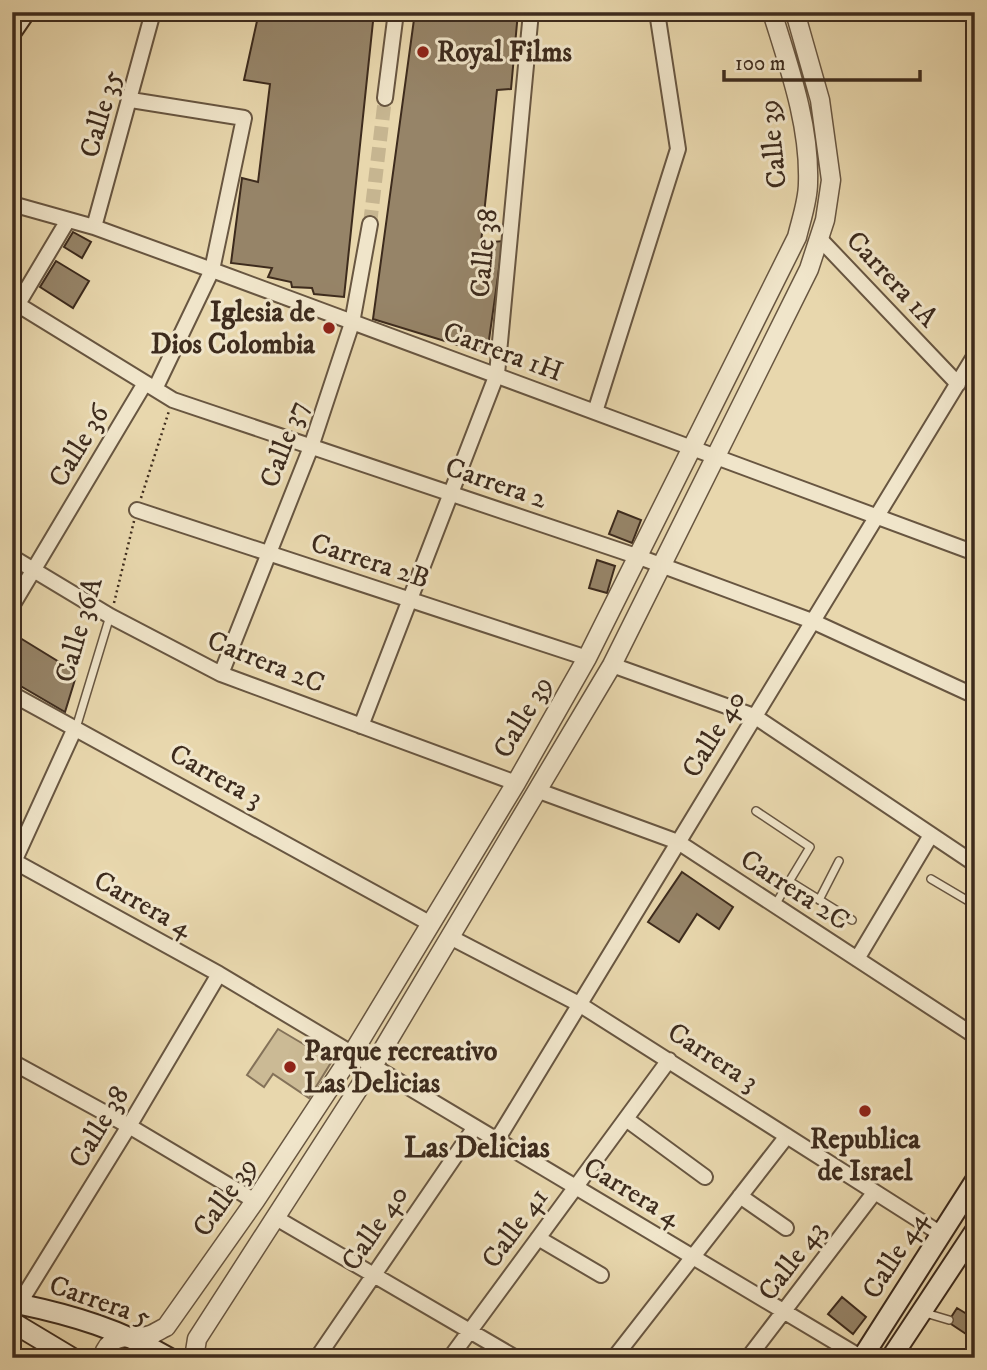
<svg xmlns="http://www.w3.org/2000/svg" width="987" height="1370" font-family="'IM FELL DW Pica',serif">
<style>
.green{fill:#cbba95;stroke:#847259;stroke-width:2}
.building{fill:#968468;stroke:#3d2b1d;stroke-width:2}
.lines{fill:none;stroke-linecap:round;stroke-linejoin:round}
.minor-tunnel{stroke:#c6b590;stroke-width:14;stroke-dasharray:14 7;stroke-linecap:butt}
.service-casing{stroke:#685641;stroke-width:10}
.minor-casing{stroke:#685641;stroke-width:18}
.tertiary-casing{stroke:#685641;stroke-width:21}
.secondary-casing{stroke:#3d2b1d;stroke-width:23}
.path{stroke:#3d2b1d;stroke-width:2.5;stroke-dasharray:2 3.5;stroke-linecap:butt}
.service{stroke:#f0e5ca;stroke-width:7}
.minor{stroke:#f0e5ca;stroke-width:14}
.tertiary{stroke:#f0e5ca;stroke-width:18}
.secondary{stroke:#f0e5ca;stroke-width:19}
.poi-dot{fill:#8f2418;stroke:#f0e5ca;stroke-width:2.5}
.labels{text-anchor:middle;dominant-baseline:central;stroke-width:6;stroke-linejoin:round;paint-order:stroke}
.poi-label{font-size:28px;font-weight:bold;fill:#3d2b1d;stroke:#f0e5ca;text-anchor:start}
.street-label{font-size:28px;fill:#3d2b1d;stroke:#f0e5ca}
.neighbourhood-label{font-size:30px;font-weight:bold;fill:#3d2b1d;stroke:#f0e5ca}
</style>
<rect width="100%" height="100%" fill="#e8d7ad"/>
<filter id="stains"><feTurbulence type="fractalNoise" baseFrequency=".00286" numOctaves="4"/><feColorMatrix values="0 0 0 0 .2 0 0 0 0 .09 0 0 0 0 .02 0 0 0 .5 -.17"/></filter>
<radialGradient id="worn" r=".72"><stop offset=".6" stop-color="#630" stop-opacity="0"/><stop offset="1" stop-color="#630" stop-opacity=".3"/></radialGradient>
<path class="green" d="M278,1029L332,1061L309,1098L273,1074L264,1087L247,1075Z"/>
<path class="building" d="M259,12H374L344,297L314,294L312,288L292,287L291,282L268,277L272,268L231,263L242,178L258,182L270,84L244,80Z
M415,12H518L511,89L497,90L481,243L503,241L487,354L373,319Z
M73,232L91,242L82,258L64,247Z
M56,261L89,281L73,308L40,287Z
M618,511L641,520L632,543L609,534Z
M597,560L615,566L607,593L589,588Z
M12,633L77,673L65,712L12,681Z
M682,872L733,907L719,929L697,914L679,942L648,922Z
M894,1250L904,1258L897,1268L887,1259Z
M842,1297L866,1317L853,1334L828,1314Z
M957,1308L975,1319V1340L948,1322Z"/>
<g class="lines">
<path class="minor-tunnel" d="M370,224L385,98"/>
<defs>
<path id="service" d="M76,728L110,616
M756,811L810,847L775,905
M931,879L975,905
M789,881L852,920
M819,900L839,861
M922,1312L949,1320
M971,1317L975,1310"/>
<path id="minor" d="M385,98L396,12
M131,100L244,118L212,270L155,389
M12,204L94,227L212,270L975,553
M94,227L153,12
M819,238L958,384
M12,301L173,400L639,557L812,621L975,696
M12,314L68,220
M595,412L678,149L657,12
M137,510L587,658
M12,557L110,616L221,674L516,783
M12,606L145,383
M612,665L754,716L975,864
M221,674L311,447L352,323L370,224
M12,694L431,924
M361,726L497,374L531,12
M539,791L678,842L975,1036
M12,860L219,974L862,1358
M12,866L75,728
M450,937L579,1004L941,1234
M857,959L931,835
M12,1062L129,1126L255,1201
M626,1119L705,1177
M497,1140L975,355
M740,1196L786,1228
M276,1218L516,1358
M538,1238L601,1275
M19,1304L129,1126L219,974
M317,1358L475,1127
M450,1358L669,1060
M614,1358L787,1136
M748,1358L874,1193"/>
<path id="tertiary" d="M102,1358C112,1328 131,1341 150,1335C156,1333 161,1329 166,1327L255,1201L352,1054L516,783L587,658L797,237C801,220 808,201 808,183C810,125 789,67 772,12
M194,1358L197,1339L373,1066L612,665L809,269L825,220L831,180L820,100L795,12"/>
<path id="secondary" d="M12,31L25,12
M12,1300L19,1304C72,1315 122,1330 169,1358
M12,1322L72,1358
M862,1358L975,1181
M891,1358L975,1231"/>
</defs>
<use href="#service" class="service-casing"/>
<use href="#minor" class="minor-casing"/>
<use href="#tertiary" class="tertiary-casing"/>
<use href="#secondary" class="secondary-casing"/>
<path class="path" d="M141,498L169,411
M114,603L134,521"/>
<use href="#service" class="service"/>
<use href="#minor" class="minor"/>
<use href="#tertiary" class="tertiary"/>
<use href="#secondary" class="secondary"/>
</g>
<g class="poi-dot">
<circle cx="423" cy="52" r="7"/>
<circle cx="329" cy="328" r="7"/>
<circle cx="290" cy="1067" r="7"/>
<circle cx="865" cy="1111" r="7"/>
</g>
<g class="labels">
<g class="poi-label">
<text x="437" y="52">Royal Films</text>
<text x="315" y="312" text-anchor="end">Iglesia de<tspan x="315" dy="32">Dios Colombia</tspan></text>
<text x="304" y="1051">Parque recreativo<tspan x="304" dy="32">Las Delicias</tspan></text>
<text x="865" y="1139" text-anchor="middle">Republica<tspan x="865" dy="32">de Israel</tspan></text>
</g>
<g class="street-label">
<text transform="translate(101 114) rotate(-74)">Calle 35</text>
<text transform="translate(773 144) rotate(-96)">Calle 39</text>
<text transform="translate(484 253) rotate(-85)">Calle 38</text>
<text transform="translate(892 279) rotate(47)">Carrera 1A</text>
<text transform="translate(503 352) rotate(20)">Carrera 1H</text>
<text transform="translate(284 444) rotate(-70)">Calle 37</text>
<text transform="translate(79 446) rotate(-59)">Calle 36</text>
<text transform="translate(496 483) rotate(19)">Carrera 2</text>
<text transform="translate(370 561) rotate(18)">Carrera 2B</text>
<text transform="translate(79 630) rotate(-74)">Calle 36A</text>
<text transform="translate(266 662) rotate(22)">Carrera 2C</text>
<text transform="translate(523 717) rotate(-60)">Calle 39</text>
<text transform="translate(714 734) rotate(-59)">Calle 40</text>
<text transform="translate(216 776) rotate(29)">Carrera 3</text>
<text transform="translate(795 890) rotate(33)">Carrera 2C</text>
<text transform="translate(143 904) rotate(29)">Carrera 4</text>
<text transform="translate(713 1057) rotate(33)">Carrera 3</text>
<text transform="translate(99 1127) rotate(-59)">Calle 38</text>
<text transform="translate(632 1192) rotate(31)">Carrera 4</text>
<text transform="translate(225 1197) rotate(-55)">Calle 39</text>
<text transform="translate(375 1228) rotate(-56)">Calle 40</text>
<text transform="translate(515 1228) rotate(-54)">Calle 41</text>
<text transform="translate(895 1255) rotate(-58)">Calle 44</text>
<text transform="translate(792 1261) rotate(-53)">Calle 43</text>
<text transform="translate(100 1301) rotate(19)">Carrera 5</text>
</g>
<g class="neighbourhood-label">
<text x="477" y="1148">Las Delicias</text>
</g>
</g>
<rect width="987" height="1370" fill="none" stroke="#e8d7ad" stroke-width="42"/>
<rect x="14" y="14" width="959" height="1342" fill="none" stroke="#3d2b1d" stroke-width="3.5"/>
<rect x="21" y="21" width="945" height="1328" fill="none" stroke="#3d2b1d" stroke-width="2"/>
<path d="M724 70v10h196v-10" fill="none" stroke="#3d2b1d" stroke-width="3.5"/>
<text x="735" y="70" font-size="21" fill="#3d2b1d" stroke="#f0e5ca" stroke-width="5" paint-order="stroke">100 m</text>
<rect width="100%" height="100%" filter="url(#stains)"/>
<rect width="100%" height="100%" fill="url(#worn)"/>
</svg>
